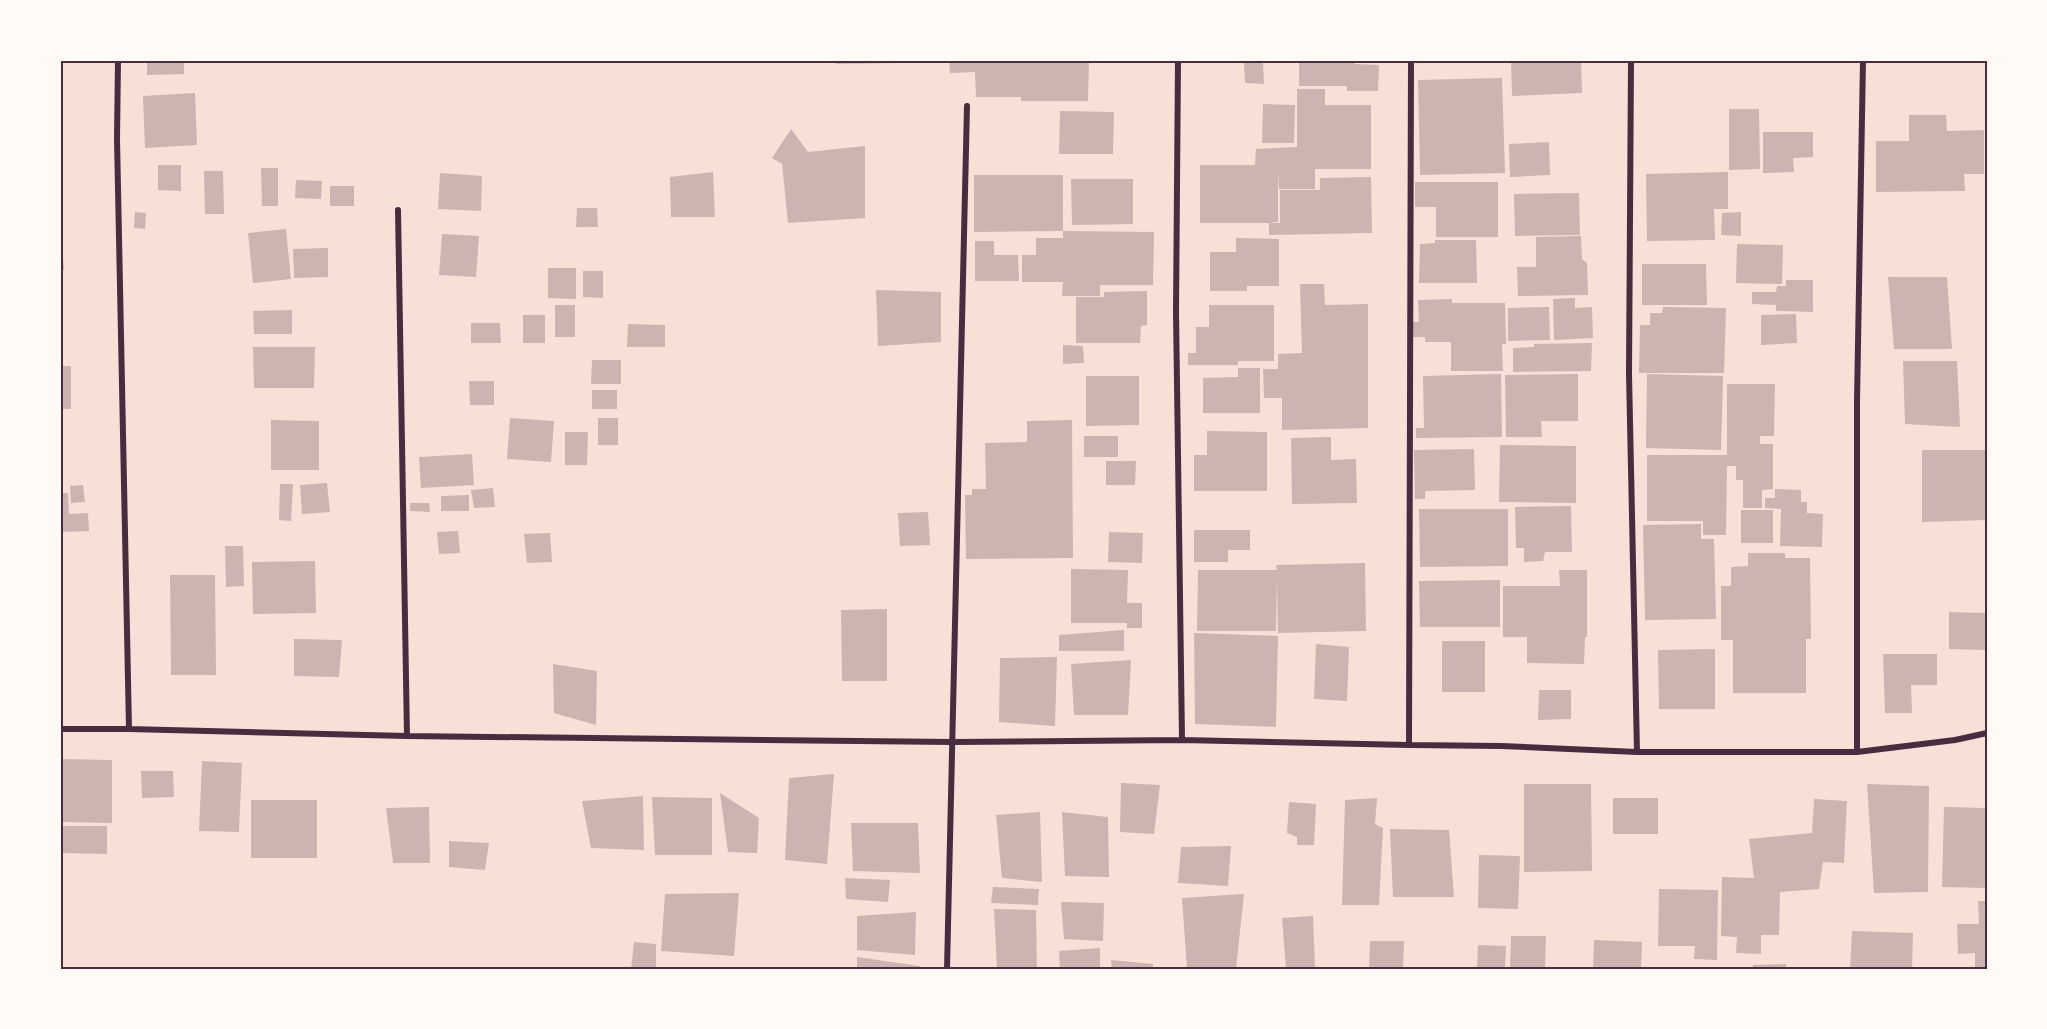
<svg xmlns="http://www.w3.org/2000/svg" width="2047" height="1029" font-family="Spectral,serif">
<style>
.building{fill:#ccb4b1}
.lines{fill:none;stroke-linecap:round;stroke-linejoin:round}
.minor{stroke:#4a2c40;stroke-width:6}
.neatline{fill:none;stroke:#4a2c40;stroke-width:2}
</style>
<rect width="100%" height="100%" fill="#f7e1d7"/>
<path class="building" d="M147,60H184V74L147,75Z
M836,60H904V63L836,64Z
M949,60H1089L1088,101H1021V97H976L975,72L950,73Z
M1299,60H1355V64L1379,65L1378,91H1347V86H1299Z
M1511,60H1581L1582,93L1512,96Z
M1244,63H1263L1264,84L1245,83Z
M1502,78L1505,173L1420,175L1418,80Z
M1297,89H1325V105H1371V169H1315V189H1279L1278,173V222L1269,223H1280V190H1320V178L1371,177L1372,233L1269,235V223H1200V165H1255L1256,149L1297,147Z
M195,93L197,145L145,148L143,96Z
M1263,104L1295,105L1294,143H1262Z
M1729,109H1759L1760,169L1729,170Z
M1060,111L1114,112L1113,154H1059Z
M1909,115H1946L1947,131L1984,130V174H1964L1965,191L1876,192V141H1909Z
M791,129L808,152L865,146V218L788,223L782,164L772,158Z
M1763,132H1813V157L1793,158L1794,172L1763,173Z
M1549,142L1550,175L1510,177L1509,144Z
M158,165H181V191L158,190Z
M261,168H278V206H262Z
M204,171H223L224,214H205Z
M713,172L715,217H671L670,177Z
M1728,172V209H1714L1715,240L1647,241L1646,174Z
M440,173L482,176L481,211L438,209Z
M974,175H1063V231L1154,232L1153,285H1100V296H1062L1063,282H1022V255H1036V238H1063V231L974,232Z
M1071,179H1133V224L1072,225Z
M296,180L322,181L321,199L295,198Z
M1415,182H1498V237H1436V207H1415Z
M330,186H354V206H330Z
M1579,193L1580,235L1515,236L1514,194Z
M577,208H597L598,227H576Z
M135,212L146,213L145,229L134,228Z
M1741,212V236L1721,235L1722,213Z
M286,229L291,279L253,283L248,233Z
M442,234L479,236L476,277L439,275Z
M1581,236L1582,259L1587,263L1588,295L1518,296L1517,267H1536V237Z
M1236,238L1279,239V286H1247V291H1210V252H1236Z
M1435,240H1476L1477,283H1419L1420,244L1435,243Z
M975,241H994V255H1018L1019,281H975Z
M60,242H62L64,270H60Z
M1737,244L1783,245L1782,284L1736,283Z
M328,248V277L294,278L293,249Z
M1642,264H1706L1707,305H1642Z
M548,268H576V299L548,298Z
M583,271H603V298L583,297Z
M1888,277H1947L1952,349H1894Z
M1786,280H1813V312L1776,311V305L1752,304V292H1776L1777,286H1786Z
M1300,284H1324L1325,305L1368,304V428L1282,430V398H1264L1263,369H1278V354L1302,353Z
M876,290L941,292V342L878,346Z
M1147,291V325L1141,326L1140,343H1076V297H1104V292Z
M1575,298V308L1592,307L1593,338L1554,340L1553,299Z
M1452,299V303H1505L1506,344H1502L1503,371H1451V342H1425V337H1413V322H1419L1418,300Z
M555,305H575V337H555Z
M1209,305H1274V361H1238V365H1188V353H1196V327H1209Z
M1549,307L1550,340L1508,341V308Z
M1663,307L1726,308L1724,373H1639L1640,325H1650V313H1662Z
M292,310V334H254L253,311Z
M1796,314L1797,343L1761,345V315Z
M523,315H545V343H523Z
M471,323H500L501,343H471Z
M628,324L665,325V347H627Z
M1592,343L1591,371L1513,372V348L1534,347V344Z
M1063,345L1083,346L1084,363L1063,364Z
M253,347H315L314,388H254Z
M592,360H621V384H591Z
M1903,361H1957L1960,427L1905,424Z
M60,366H71V409H60Z
M1238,368H1260V413H1203V378L1238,377Z
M1501,374L1502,437L1416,438V428H1424L1423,376Z
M1578,374V421H1541L1542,437H1506L1505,375Z
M1647,374L1723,376L1721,450L1646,448Z
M1086,376H1139V425L1086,426Z
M469,381H494V405H470Z
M1727,384H1775L1774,436H1760V444H1773V489L1762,490V508H1743V480H1736V466H1727L1726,535H1703V521H1647V455H1727Z
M592,390H617V409H592Z
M510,418L554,421L551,462L507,459Z
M598,418H618V445H598Z
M271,420L319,421V470H271Z
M1072,420L1073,558L966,559L965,495H972V489H986L985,443L1027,442V421Z
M1207,431L1267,432V491H1194V455H1207Z
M565,432H588L587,465H565Z
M1084,436H1118V457H1084Z
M1331,437V460L1356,459L1357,503L1292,504L1291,438Z
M1500,445L1576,446V503L1499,502Z
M1474,449L1475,490L1425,491V499H1415L1414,450Z
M1922,450H1987V520L1922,522Z
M472,454L474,485L421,488L419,457Z
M1106,461H1136L1135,485H1106Z
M327,483L330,512L302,514L300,485Z
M280,484H293L291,521L279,520Z
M83,485L85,502L71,503L70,486Z
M493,488L495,507L474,508L471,490Z
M1775,489L1801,490V502H1807V513L1823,514L1822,547L1780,546L1781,509L1765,508V498H1775Z
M60,493H68L69,514L88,513L89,531L60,532Z
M469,495V511H441V496Z
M410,503H429L430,512L410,511Z
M1571,506L1572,552H1545L1543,561L1524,562V548H1516L1515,507Z
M1419,509H1508V566L1420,567Z
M1741,510H1773V543H1741Z
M928,512L930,545L900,546L898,513Z
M1701,524V539H1714L1716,619L1645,620L1643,525Z
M1194,530H1250V550H1228V562H1194Z
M458,531L460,553L439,554L437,532Z
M1109,532L1143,533L1142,563L1108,562Z
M550,533L552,562L527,563L524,534Z
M225,546H243L244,586L226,587Z
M1748,553H1785V558H1810L1811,639H1806V693H1733V640H1721V586H1731V567L1748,566Z
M315,561L316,613L253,614L252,562Z
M1365,563L1366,631L1278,633L1277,578L1276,631H1197L1198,570H1277L1276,565Z
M1071,569L1128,570L1127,603H1142V628H1127V623H1071Z
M1559,570H1587V637H1585L1584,664L1527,663V637H1503V586H1560Z
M170,575H215L216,675H171Z
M1500,580V627H1420L1419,581Z
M887,609V681H842L841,610Z
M1949,612L1987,613V650L1949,649Z
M1124,630V651H1059V635Z
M1194,633L1278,636L1276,727L1195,724Z
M294,639L342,640L339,677L294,676Z
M1442,641H1485V692H1442Z
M1316,644L1349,647L1347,701L1314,699Z
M1715,649V709H1659L1658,650Z
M1883,654H1937V685H1911L1912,713H1885Z
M1057,657L1055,726L999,722L1000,658Z
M1131,660L1128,715H1074L1071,664Z
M553,664L597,671L596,725L554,713Z
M1539,690H1571V719L1538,720Z
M60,759L112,760V823L60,822Z
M202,761L242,763L239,832L199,831Z
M141,771H173L174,797L142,798Z
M834,774L827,864L785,860L789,778Z
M1121,783L1160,785L1154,834L1120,832Z
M1524,784H1591L1592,871L1524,872Z
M1867,784L1929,786L1928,892L1874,893Z
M720,793L759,818L757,853L728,852Z
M643,796L644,850L591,848L582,801Z
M652,797L712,798V855H655Z
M1377,798L1375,824L1383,828L1379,905H1342L1345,800Z
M1613,798H1658V834H1613Z
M1814,799L1847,801L1844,863L1823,862L1819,889L1780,892L1779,935H1761V954L1736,953L1737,937L1721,936L1722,877L1754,878L1749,839L1812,833Z
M251,800H317V858H251Z
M1289,802L1316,804L1314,845H1297V837L1287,833Z
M429,807L430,863H393L386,808Z
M1944,807L1987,808V888L1942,887Z
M1040,812L1042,882L1002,878L996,815Z
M1062,812L1108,817L1109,877L1065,876Z
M851,823H918L920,873L853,871Z
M60,826H107V854L60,853Z
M1390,829L1449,830L1454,897H1393Z
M449,841L489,843L485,870L449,867Z
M1231,846L1228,886L1178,883L1181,847Z
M1479,855L1520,856L1518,909L1478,908Z
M845,878L890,880L888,902L846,899Z
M993,887L1039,889L1038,905L991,903Z
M1659,889L1718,890L1717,960L1694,959L1695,946H1658Z
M739,893L734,956L661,951L665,894Z
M1244,894L1236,969H1187L1182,898Z
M1978,901H1987V969H1975V953L1958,954L1957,924H1979Z
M1061,902L1104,903L1103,941L1064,939Z
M994,909L1036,910L1037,969H997Z
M916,912L915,955L857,950V916Z
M1313,916L1315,969H1286L1282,918Z
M1852,931L1913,933L1912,969H1850Z
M1511,936H1546L1545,969H1510Z
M1594,940L1642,942L1641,969H1593Z
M1370,941H1404L1403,969H1369Z
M634,942L656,944V969H631Z
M1478,945L1506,946L1505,969H1477Z
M1100,948V969H1060L1059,951Z
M857,957L920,966V969H857Z
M1111,960L1153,964V969H1112Z
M1786,964V969H1753V965Z"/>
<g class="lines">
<path class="minor" d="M118,60L117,139L129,729
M1178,60L1176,312L1182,740
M1631,60L1629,374L1637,752
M398,210L407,736
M60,729H129L407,736L953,742L1182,740L1409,745L1501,746L1637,752H1857L1955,740L1987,733
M1409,745L1411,60
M1857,752V401L1863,60
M947,969L967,106"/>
</g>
<rect width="2047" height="1029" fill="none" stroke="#fffaf5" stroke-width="123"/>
<rect x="62" y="62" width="1924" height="906" class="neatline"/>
</svg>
